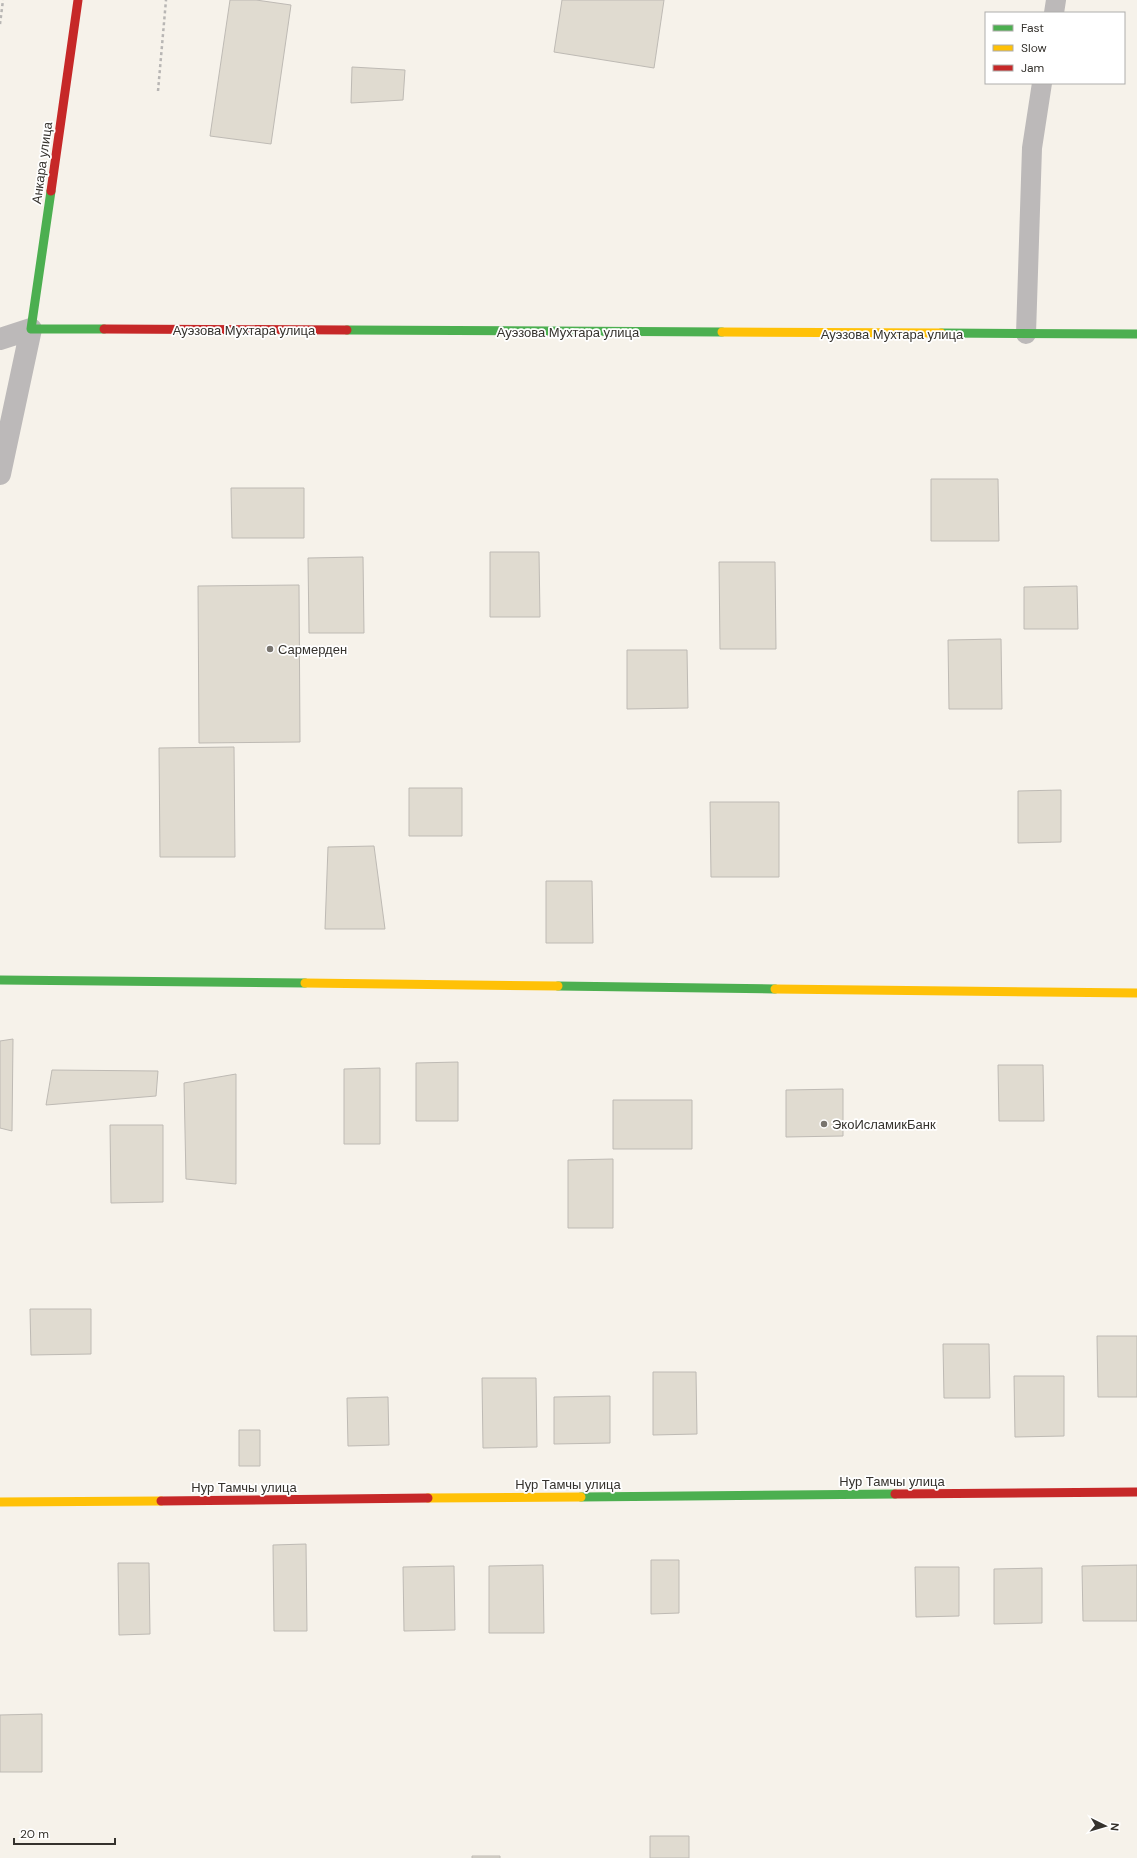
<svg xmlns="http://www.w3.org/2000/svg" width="1137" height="1858" font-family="'DM Sans',sans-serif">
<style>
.building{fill:#e0dbd0;stroke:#bebab4}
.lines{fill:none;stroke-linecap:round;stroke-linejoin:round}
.path{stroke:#b8b6b4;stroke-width:2.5;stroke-dasharray:3 3;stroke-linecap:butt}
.lane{stroke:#bcb9b9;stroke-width:20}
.street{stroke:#bcb9b9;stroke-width:22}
.fast{stroke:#4caf50;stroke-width:9}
.slow{stroke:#ffc107;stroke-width:9}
.jam{stroke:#c62828;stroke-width:9}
.poi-dot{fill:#79756f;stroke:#fff;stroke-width:1.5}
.labels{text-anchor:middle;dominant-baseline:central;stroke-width:3.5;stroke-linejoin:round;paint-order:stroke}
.street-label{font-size:13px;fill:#35322d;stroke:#fff}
.poi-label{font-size:13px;fill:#35322d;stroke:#fff;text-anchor:start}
</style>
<rect width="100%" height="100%" fill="#f6f2ea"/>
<path class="building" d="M230,0H256L291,5L271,144L210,136Z
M562,0H664L654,68L554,52Z
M352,67L405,70L403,100L351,103Z
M931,479H998L999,541H931Z
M231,488H304V538H232Z
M490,552H539L540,617H490Z
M363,557L364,633H309L308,558Z
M719,562H775L776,649H720Z
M299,585L300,742L199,743L198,586Z
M1077,586L1078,629H1024V587Z
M1001,639L1002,709H949L948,640Z
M627,650H687L688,708L627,709Z
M234,747L235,857H160L159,748Z
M409,788H462V836H409Z
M1061,790V842L1018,843V791Z
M710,802H779V877H711Z
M374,846L385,929H325L328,847Z
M546,881H592L593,943H546Z
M13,1039L12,1131L0,1128V1041Z
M458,1062V1121H416V1063Z
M998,1065H1043L1044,1121H999Z
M380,1068V1144H344V1069Z
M52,1070L158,1071L156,1096L46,1105Z
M236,1074V1184L186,1179L184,1083Z
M843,1089V1136L786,1137V1090Z
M613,1100H692V1149H613Z
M110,1125H163V1202L111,1203Z
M613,1159V1228H568V1160Z
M30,1309H91V1354L31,1355Z
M1097,1336H1137V1397H1098Z
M943,1344H989L990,1398H944Z
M653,1372H696L697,1434L653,1435Z
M1014,1376H1064V1436L1015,1437Z
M482,1378H536L537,1447L483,1448Z
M610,1396V1443L554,1444V1397Z
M388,1397L389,1445L348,1446L347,1398Z
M239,1430H260V1466H239Z
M306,1544L307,1631H274L273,1545Z
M651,1560H679V1613L651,1614Z
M118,1563H149L150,1634L119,1635Z
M543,1565L544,1633H489V1566Z
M1137,1565V1621H1083L1082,1566Z
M454,1566L455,1630L404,1631L403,1567Z
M915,1567H959V1616L916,1617Z
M1042,1568V1623L994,1624V1569Z
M42,1714V1772H0V1715Z
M650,1836H689V1858H650Z
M472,1856H500V1858H472Z"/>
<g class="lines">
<path class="path" d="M0,24L3,0
M158,91L166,0"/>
<path class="lane" d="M1054,13L1056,0
M1026,334L1032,148L1042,83"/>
<path class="street" d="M0,339L31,329L0,474"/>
<path class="fast" d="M51,191L31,329H104
M347,330L722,332
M941,333L1137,334
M0,980L305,983
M558,986L775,989
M581,1497L895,1494"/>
<path class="slow" d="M722,332L941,333
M305,983L558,986
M775,989L1137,993
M428,1498L581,1497
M0,1502L161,1501"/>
<path class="jam" d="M51,191L78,0
M104,329L347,330
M895,1494L1137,1492
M161,1501L428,1498"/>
</g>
<g class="poi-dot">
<circle cx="270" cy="649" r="4"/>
<circle cx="824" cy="1124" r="4"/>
</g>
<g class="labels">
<g class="street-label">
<text transform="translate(42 163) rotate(-82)">Анкара улица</text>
<text x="244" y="330">Ауэзова Мухтара улица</text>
<text x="568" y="332">Ауэзова Мухтара улица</text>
<text x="892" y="334">Ауэзова Мухтара улица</text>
<text x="892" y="1481">Нур Тамчы улица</text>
<text x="568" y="1484">Нур Тамчы улица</text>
<text x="244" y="1487">Нур Тамчы улица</text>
</g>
<g class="poi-label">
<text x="278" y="649">Сармерден</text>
<text x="832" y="1124">ЭкоИсламикБанк</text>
</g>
</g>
<rect x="985" y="12" width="140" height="72" fill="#ffffff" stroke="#aeadab"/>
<rect x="993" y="25" width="20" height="6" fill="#4caf50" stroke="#aeadab"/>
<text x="1021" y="32" font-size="12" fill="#35322d">Fast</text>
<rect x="993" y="45" width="20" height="6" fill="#ffc107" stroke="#aeadab"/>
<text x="1021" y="52" font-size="12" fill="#35322d">Slow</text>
<rect x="993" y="65" width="20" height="6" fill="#c62828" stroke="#aeadab"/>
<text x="1021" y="72" font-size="12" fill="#35322d">Jam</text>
<g transform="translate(1105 1826) rotate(95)" stroke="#ffffff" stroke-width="3" paint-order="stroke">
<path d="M0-3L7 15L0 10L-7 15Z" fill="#35322d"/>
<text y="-6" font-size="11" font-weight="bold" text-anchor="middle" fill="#35322d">N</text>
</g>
<path d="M14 1838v6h101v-6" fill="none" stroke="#35322d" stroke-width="2"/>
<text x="20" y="1838" font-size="12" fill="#35322d" stroke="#ffffff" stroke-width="3" paint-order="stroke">20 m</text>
</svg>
